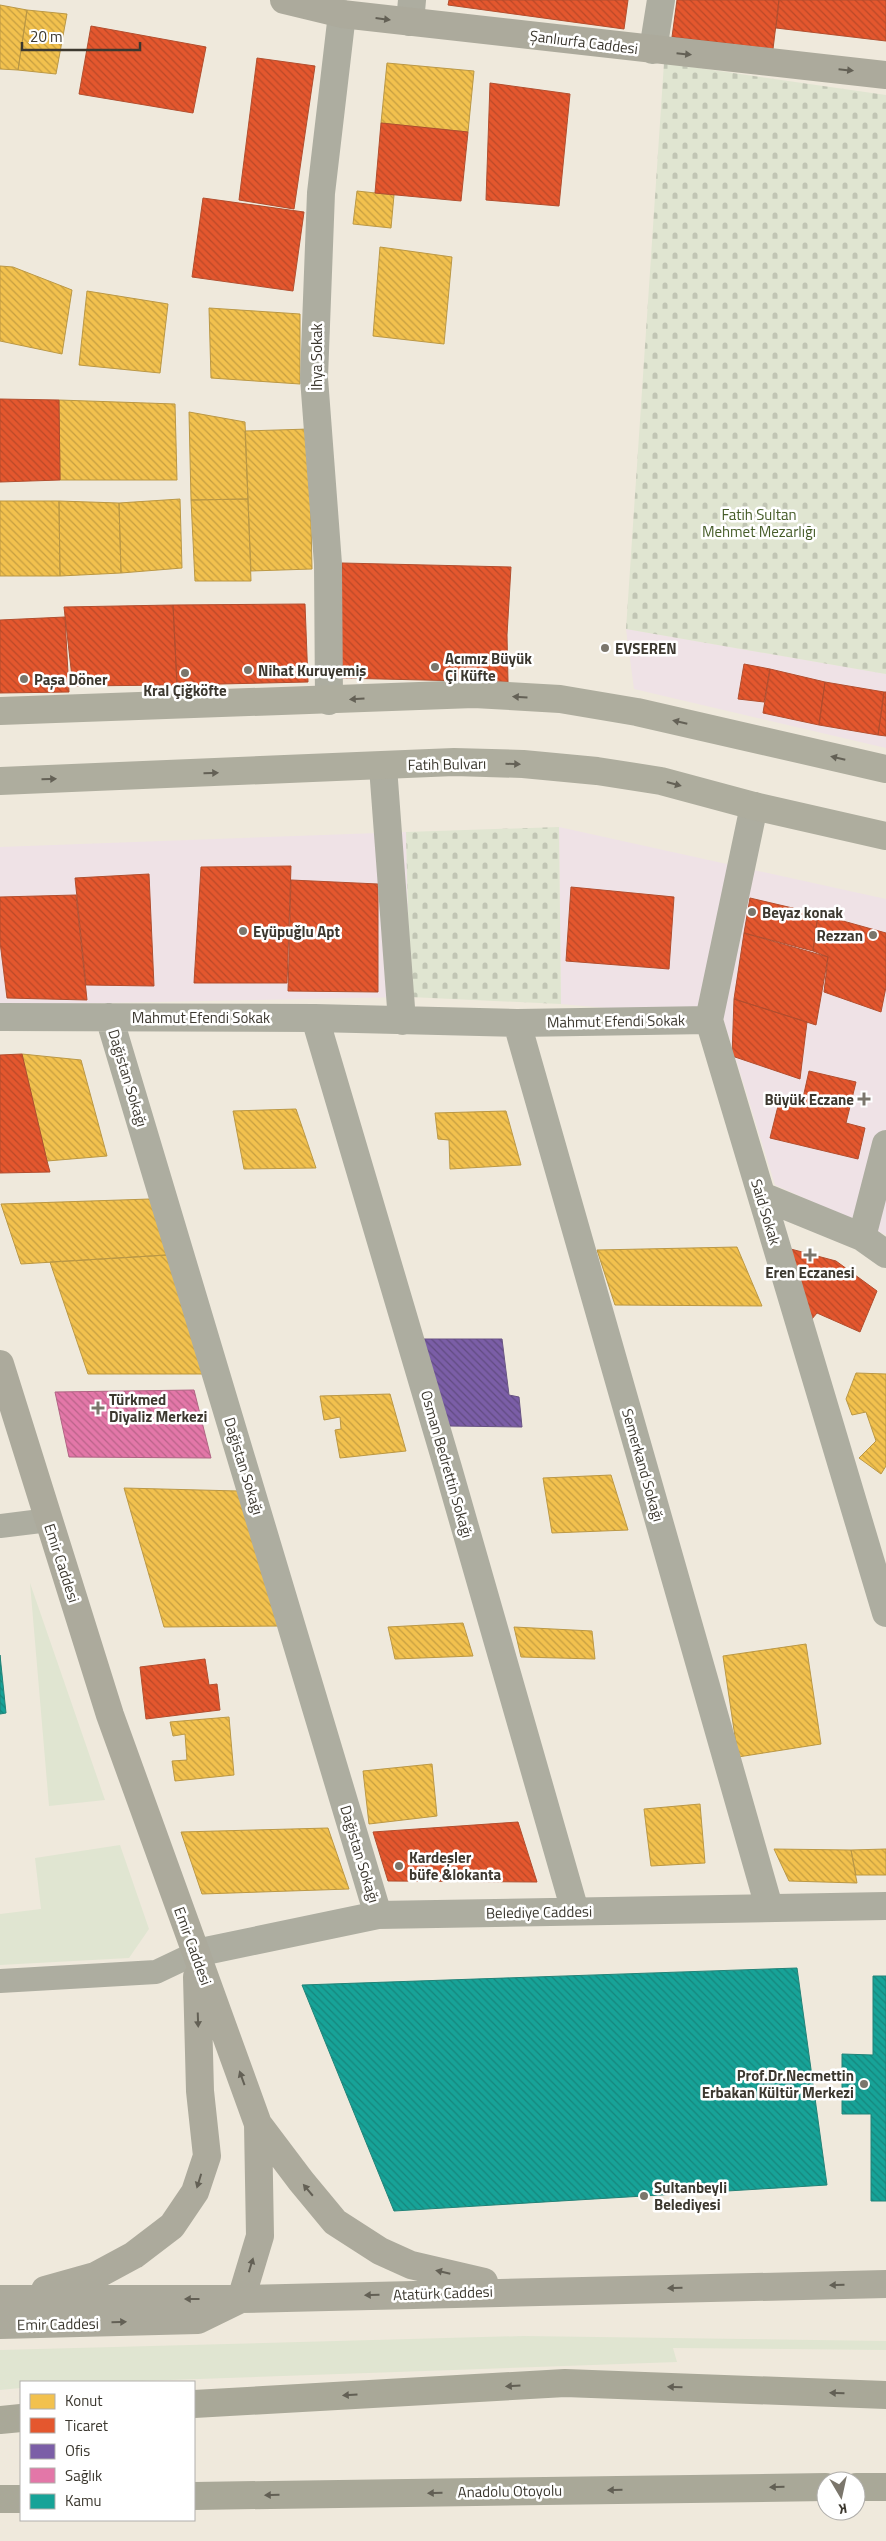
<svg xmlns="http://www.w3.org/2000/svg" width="886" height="2541" font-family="'Titillium Web',sans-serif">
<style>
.commercial{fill:#efe2e6}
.green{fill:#e0e5d1}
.cemetery{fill:url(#cemetery-stones)}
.homes{fill:url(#homes-back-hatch);stroke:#bb9845}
.shops{fill:url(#shops-back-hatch);stroke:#b24e2e}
.offices{fill:url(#offices-back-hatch);stroke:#685383}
.health{fill:url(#health-back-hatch);stroke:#b16484}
.public{fill:url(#public-back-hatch);stroke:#228378}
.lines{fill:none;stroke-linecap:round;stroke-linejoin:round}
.lane{stroke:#adada0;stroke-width:24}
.street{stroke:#adada0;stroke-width:28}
.secondary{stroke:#acaa9c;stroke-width:28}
.primary{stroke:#aead9e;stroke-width:28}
.highway{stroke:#a9a898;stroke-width:28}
.oneway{fill:#636055}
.oneway2{fill:#646156}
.oneway3{fill:#625f54}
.poi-dot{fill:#7b766c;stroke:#fff;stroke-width:2}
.labels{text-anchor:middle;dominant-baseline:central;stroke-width:5;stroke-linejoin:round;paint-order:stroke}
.street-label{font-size:15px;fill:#3c382f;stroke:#fff}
.park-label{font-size:15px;fill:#465c29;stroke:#fff}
.poi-label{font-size:15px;font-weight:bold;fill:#3c382f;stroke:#fff;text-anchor:start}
</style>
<defs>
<pattern id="cemetery-stones" width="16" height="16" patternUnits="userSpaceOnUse" patternTransform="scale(1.25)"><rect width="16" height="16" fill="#e0e5d1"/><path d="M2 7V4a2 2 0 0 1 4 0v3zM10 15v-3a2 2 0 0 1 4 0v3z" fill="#c1c5b4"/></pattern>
<pattern id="homes-back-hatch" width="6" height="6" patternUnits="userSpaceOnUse" patternTransform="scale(1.25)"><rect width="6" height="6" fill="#f2c14e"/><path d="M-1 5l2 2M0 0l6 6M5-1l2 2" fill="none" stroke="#c59e41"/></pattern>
<pattern id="shops-back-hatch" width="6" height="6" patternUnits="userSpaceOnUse" patternTransform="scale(1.25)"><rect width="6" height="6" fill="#e4572e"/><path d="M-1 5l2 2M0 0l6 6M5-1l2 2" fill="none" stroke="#ba4928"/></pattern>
<pattern id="offices-back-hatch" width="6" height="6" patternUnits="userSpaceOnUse" patternTransform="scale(1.25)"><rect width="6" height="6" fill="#7b5ea7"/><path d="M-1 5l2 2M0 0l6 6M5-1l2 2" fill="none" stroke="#614b81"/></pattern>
<pattern id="health-back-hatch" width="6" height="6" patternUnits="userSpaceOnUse" patternTransform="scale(1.25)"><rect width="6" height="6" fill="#e377a8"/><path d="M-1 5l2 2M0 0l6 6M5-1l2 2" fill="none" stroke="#b96389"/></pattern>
<pattern id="public-back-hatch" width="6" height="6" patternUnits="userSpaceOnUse" patternTransform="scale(1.25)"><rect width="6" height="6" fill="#17a398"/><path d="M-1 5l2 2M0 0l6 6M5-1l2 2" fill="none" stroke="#16867c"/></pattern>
</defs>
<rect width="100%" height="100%" fill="#efe9dc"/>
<path class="commercial" d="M626,629L886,674V748L634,689Z
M559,827L886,899V1235L775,1185L723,1018L561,1004Z
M406,832L410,997L0,1005V847Z"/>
<path class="green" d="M30,1583L105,1800L49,1806Z
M120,1845L149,1929L129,1958L0,1965V1914L41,1909L35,1858Z
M523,2336L886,2341V2350L673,2348L677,2362L113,2382H21V2388L0,2390V2350Z"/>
<path class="cemetery" d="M664,63L886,95V674L626,629Z
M559,827L561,1004L410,997L406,832Z"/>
<path class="homes" d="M0,5L27,10L18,70L0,69Z
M27,10L67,14L56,74L18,70Z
M387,63L474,71L468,132L381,123Z
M357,191L394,195L391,228L353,224Z
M380,247L452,257L444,344L373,336Z
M0,266L13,267L72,290L62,354L0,341Z
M87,291L168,304L160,373L79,365Z
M209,308L300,314V384L211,378Z
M59,400L175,404L177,480H60Z
M189,412L245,422L248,499L191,500Z
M309,429L312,569L251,571L245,431Z
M180,499L182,568L121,573L119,503Z
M248,499L251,581H195L191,500Z
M0,501H59L60,576H0Z
M59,501L119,503L121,573L60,576Z
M22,1054L81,1060L107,1156L47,1161Z
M296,1109L316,1168L244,1169L233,1111Z
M506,1111L521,1165L450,1169L449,1140L438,1139L435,1113Z
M150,1199L167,1255L21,1264L1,1204Z
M737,1247L762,1306L615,1305L597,1250Z
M167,1255L208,1374H88L50,1262Z
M856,1373L886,1374V1466L881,1474L859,1458L876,1441L866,1412L852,1415L846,1399Z
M390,1394L406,1451L340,1458L335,1430L341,1429L340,1417L324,1420L320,1396Z
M611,1475L628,1530L552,1533L543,1478Z
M124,1488L238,1491L282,1626L164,1627Z
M463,1623L473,1656L395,1659L388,1627Z
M514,1627L592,1631L595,1659L521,1657Z
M806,1644L821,1744L738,1757L723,1656Z
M229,1717L234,1775L175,1781L172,1761L187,1760L185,1734L173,1736L170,1722Z
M432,1764L437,1816L369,1824L363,1771Z
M700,1804L705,1863L651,1866L644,1809Z
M328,1828L349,1889L202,1894L181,1832Z
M774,1849L851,1850L857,1883L789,1881Z
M886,1849V1875H856L851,1850Z"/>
<path class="shops" d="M449,0H628L624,29L448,5Z
M677,0H779L773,49L672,37Z
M779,0H886V41L776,28Z
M91,26L206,47L193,113L79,94Z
M257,58L315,66L294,209L239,200Z
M490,83L570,94L559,206L486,200Z
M381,123L468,132L461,201L375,193Z
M203,198L304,212L293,291L192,277Z
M0,399L59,400L60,480L0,482Z
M342,563L511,567L507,635L508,682L339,678Z
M305,604L308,682L177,685L173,605Z
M173,605L177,685L73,686L64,607Z
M65,617L69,692L0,693V620Z
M744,664L770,669L764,702L738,699Z
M770,669L825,682L819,725L763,713Z
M825,682L884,692L878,735L819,725Z
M884,692H886V736L878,735Z
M291,866L287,983H194L201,867Z
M149,874L154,986L86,985L75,878Z
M291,880L378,884V992L288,991Z
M571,887L674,897L669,969L566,961Z
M76,895L87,1000L7,998L0,942V897Z
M750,898L818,914L813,951L744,933Z
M818,914L886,933V987L881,1012L824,992L828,957L813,951Z
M744,933L828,957L816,1025L734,999Z
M734,999L807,1022L800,1079L732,1056Z
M22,1054L47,1161L50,1172L0,1173V1055Z
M809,1071L856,1082L846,1123L865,1128L858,1159L770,1138L779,1102L801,1107Z
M787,1248L836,1261L877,1291L860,1332L817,1313L806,1326Z
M205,1659L209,1685L217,1684L220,1710L146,1719L140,1667Z
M518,1822L537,1882L388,1881L373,1832Z"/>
<path class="offices" d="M423,1339H502L509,1395L519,1397L522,1427L449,1426Z"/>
<path class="health" d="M194,1390L211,1458L69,1457L55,1392Z"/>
<path class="public" d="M0,1655L6,1713L0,1714Z
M797,1968L827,2185L394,2211L302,1985Z
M873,1976H886V2201H871V2114H842V2054L873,2055Z"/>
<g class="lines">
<path class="lane" d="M0,1526L49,1520
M0,1981L156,1972L196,1953"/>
<path class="street" d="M410,22L412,0
M653,50L661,0
M329,701L328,564L314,378L321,193L342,14
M383,767L402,1021
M754,806L709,1020L886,1613
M0,1017L315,1018L517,1023L709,1020
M109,1017L378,1915
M315,1018L448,1468L575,1911
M517,1023L769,1907
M762,1196L862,1237L886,1254
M862,1237L886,1144
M196,1953L378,1915L886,1906"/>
<path class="secondary" d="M284,0L342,14L886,75
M0,1364L110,1715L258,2124L260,2236L241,2299L198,2320L0,2325
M258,2124L301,2181L335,2222L380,2251L411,2265L484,2282
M45,2290L95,2276L134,2255L172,2226L195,2192L207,2156L200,2091L197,1977
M0,2299H241L886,2284"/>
<path class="primary" d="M0,711L474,694L560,699L637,712L886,769
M0,781L454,762L523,764L597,771L661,781L754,806L886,836"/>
<path class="highway" d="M194,2404L565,2383L886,2395
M0,2420L21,2418
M856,2487H886
M194,2496L826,2487
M0,2499H21"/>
</g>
<defs><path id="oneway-solid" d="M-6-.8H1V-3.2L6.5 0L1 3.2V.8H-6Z" transform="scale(1.25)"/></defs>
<g class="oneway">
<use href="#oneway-solid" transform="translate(383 19) rotate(7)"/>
<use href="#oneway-solid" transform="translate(684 54) rotate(6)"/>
<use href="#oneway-solid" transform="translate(846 70) rotate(6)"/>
<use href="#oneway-solid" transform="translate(198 2020) rotate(88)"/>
<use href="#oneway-solid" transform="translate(242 2078) rotate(-110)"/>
<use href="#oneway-solid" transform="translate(199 2181) rotate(107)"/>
<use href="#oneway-solid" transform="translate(308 2190) rotate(-130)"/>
<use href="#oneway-solid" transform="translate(251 2265) rotate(-73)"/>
<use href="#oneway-solid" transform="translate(443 2272) rotate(-167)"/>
<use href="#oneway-solid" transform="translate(837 2285) rotate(179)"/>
<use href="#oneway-solid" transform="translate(675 2288) rotate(179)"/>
<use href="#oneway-solid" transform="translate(372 2295) rotate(178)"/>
<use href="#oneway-solid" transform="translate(192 2299) rotate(180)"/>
<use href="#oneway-solid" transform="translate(119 2322) rotate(-2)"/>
</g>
<g class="oneway2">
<use href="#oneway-solid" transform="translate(520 697) rotate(-177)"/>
<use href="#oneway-solid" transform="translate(357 699) rotate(177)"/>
<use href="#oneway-solid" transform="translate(680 722) rotate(-167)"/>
<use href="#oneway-solid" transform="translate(838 758) rotate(-167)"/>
<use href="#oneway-solid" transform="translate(513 764) rotate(2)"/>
<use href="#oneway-solid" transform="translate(211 773) rotate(-2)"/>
<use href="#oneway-solid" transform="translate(49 779) rotate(-2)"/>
<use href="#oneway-solid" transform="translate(674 784) rotate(15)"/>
</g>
<g class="oneway3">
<use href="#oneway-solid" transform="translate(513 2386) rotate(177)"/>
<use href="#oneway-solid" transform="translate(675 2387) rotate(-178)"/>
<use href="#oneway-solid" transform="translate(837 2393) rotate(-178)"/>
<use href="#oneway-solid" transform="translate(350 2395) rotate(177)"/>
<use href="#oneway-solid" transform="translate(777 2487) rotate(179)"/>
<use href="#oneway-solid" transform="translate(615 2490) rotate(179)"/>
<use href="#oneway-solid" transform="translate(435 2493) rotate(179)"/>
<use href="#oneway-solid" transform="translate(272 2495) rotate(179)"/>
</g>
<g class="poi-dot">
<circle cx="605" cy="648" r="5"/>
<circle cx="435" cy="667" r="5"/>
<circle cx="248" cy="670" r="5"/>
<circle cx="185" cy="673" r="5"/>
<circle cx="24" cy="679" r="5"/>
<circle cx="752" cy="912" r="5"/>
<circle cx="243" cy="931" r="5"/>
<circle cx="873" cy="935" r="5"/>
<path d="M861.5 1091.5h5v5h5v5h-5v5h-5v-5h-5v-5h5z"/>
<path d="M807.5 1247.5h5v5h5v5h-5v5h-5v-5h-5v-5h5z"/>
<path d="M95.5 1400.5h5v5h5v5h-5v5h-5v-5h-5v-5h5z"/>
<circle cx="399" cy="1866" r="5"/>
<circle cx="864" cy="2084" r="5"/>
<circle cx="644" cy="2196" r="5"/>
</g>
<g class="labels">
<g class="street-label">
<text transform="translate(584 42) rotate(7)">Şanlıurfa Caddesi</text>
<text transform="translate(316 357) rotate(-90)">İhya Sokak</text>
<text transform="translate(447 764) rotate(-1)">Fatih Bulvarı</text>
<text x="201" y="1017">Mahmut Efendi Sokak</text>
<text transform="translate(616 1021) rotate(-1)">Mahmut Efendi Sokak</text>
<text transform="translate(128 1078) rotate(73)">Dağistan Sokağı</text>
<text transform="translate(766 1212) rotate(73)">Said Sokak</text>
<text transform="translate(447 1464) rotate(74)">Osman Bedrettin Sokağı</text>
<text transform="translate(643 1465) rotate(74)">Semerkand Sokağı</text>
<text transform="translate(244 1466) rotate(73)">Dağistan Sokağı</text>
<text transform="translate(62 1563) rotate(72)">Emir Caddesi</text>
<text transform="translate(360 1854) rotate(73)">Dağistan Sokağı</text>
<text transform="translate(539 1912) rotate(-1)">Belediye Caddesi</text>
<text transform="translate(193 1946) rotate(70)">Emir Caddesi</text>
<text transform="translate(443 2293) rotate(-2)">Atatürk Caddesi</text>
<text transform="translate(58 2324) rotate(-1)">Emir Caddesi</text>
<text transform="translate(510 2491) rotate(-1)">Anadolu Otoyolu</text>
</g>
<g class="park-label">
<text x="759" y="514">Fatih Sultan<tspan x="759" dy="17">Mehmet Mezarlığı</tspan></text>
</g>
<g class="poi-label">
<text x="615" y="648">EVSEREN</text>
<text x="445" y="658">Acımız Büyük<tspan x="445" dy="17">Çi Küfte</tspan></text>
<text x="258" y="670">Nihat Kuruyemiş</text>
<text x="34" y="679">Paşa Döner</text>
<text x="185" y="690" text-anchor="middle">Kral Çiğköfte</text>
<text x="762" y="912">Beyaz konak</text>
<text x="253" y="931">Eyüpuğlu Apt</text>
<text x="863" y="935" text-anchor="end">Rezzan</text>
<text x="854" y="1099" text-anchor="end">Büyük Eczane</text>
<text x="810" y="1272" text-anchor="middle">Eren Eczanesi</text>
<text x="109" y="1399">Türkmed<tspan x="109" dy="17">Diyaliz Merkezi</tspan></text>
<text x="409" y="1857">Kardeşler<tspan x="409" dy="17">büfe &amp;lokanta</tspan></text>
<text x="854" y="2075" text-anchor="end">Prof.Dr.Necmettin<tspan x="854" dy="17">Erbakan Kültür Merkezi</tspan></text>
<text x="654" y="2187">Sultanbeyli<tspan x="654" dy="17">Belediyesi</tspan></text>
</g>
</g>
<rect x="20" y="2381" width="175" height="140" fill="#ffffff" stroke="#b1afac"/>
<rect x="30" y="2394" width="25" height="15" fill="#f2c14e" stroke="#b1afac"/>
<text x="65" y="2406" font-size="15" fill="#3c382f">Konut</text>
<rect x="30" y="2418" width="25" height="15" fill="#e4572e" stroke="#b1afac"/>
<text x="65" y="2431" font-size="15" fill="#3c382f">Ticaret</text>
<rect x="30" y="2444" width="25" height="15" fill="#7b5ea7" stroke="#b1afac"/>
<text x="65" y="2456" font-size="15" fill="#3c382f">Ofis</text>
<rect x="30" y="2468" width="25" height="15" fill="#e377a8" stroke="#b1afac"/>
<text x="65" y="2481" font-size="15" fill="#3c382f">Sağlık</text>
<rect x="30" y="2494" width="25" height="15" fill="#17a398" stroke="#b1afac"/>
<text x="65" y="2506" font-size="15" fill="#3c382f">Kamu</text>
<g transform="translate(841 2496) rotate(171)"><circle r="24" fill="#ffffff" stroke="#b1afac"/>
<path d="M0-4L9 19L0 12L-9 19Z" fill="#7b766c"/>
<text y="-8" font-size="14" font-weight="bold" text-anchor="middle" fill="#3c382f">K</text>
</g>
<path d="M22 42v8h118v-8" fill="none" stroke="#3c382f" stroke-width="2.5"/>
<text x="30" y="42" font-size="15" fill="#3c382f" stroke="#ffffff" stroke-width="4" paint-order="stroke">20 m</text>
</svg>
